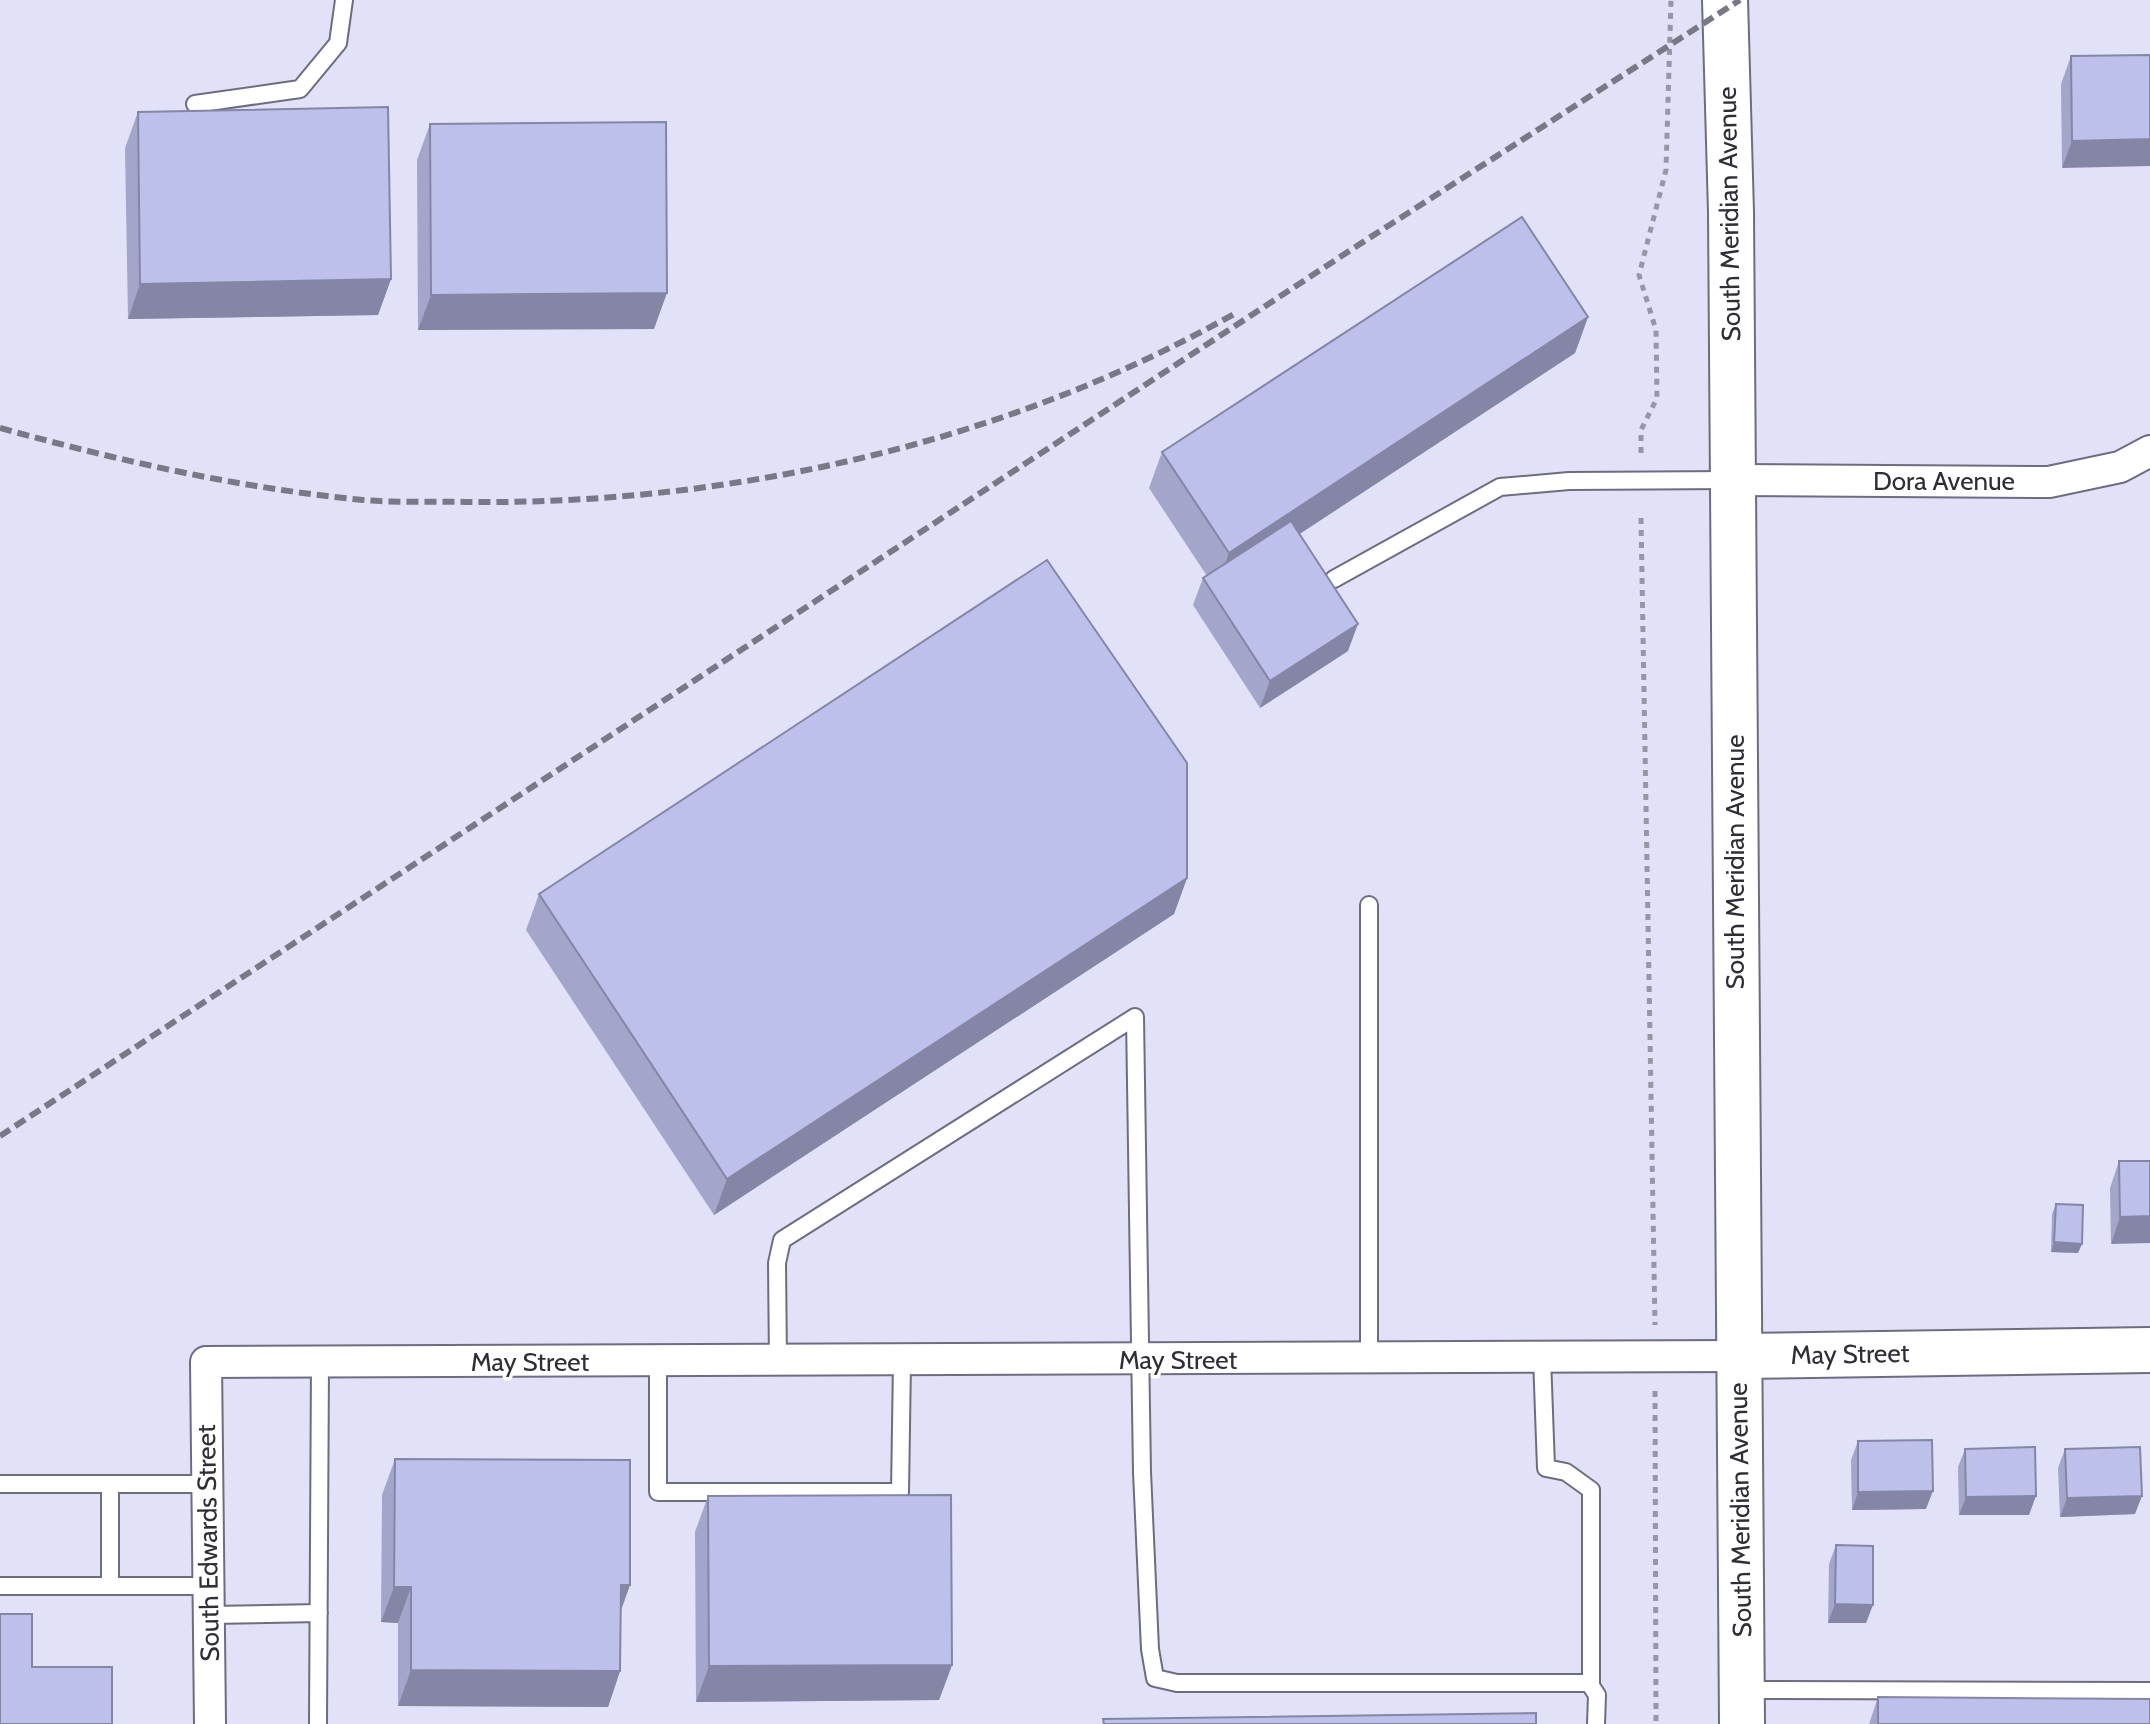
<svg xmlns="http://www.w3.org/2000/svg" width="2150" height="1724" font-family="Cabin,sans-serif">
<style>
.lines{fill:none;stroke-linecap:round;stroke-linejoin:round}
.lane-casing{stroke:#6d6d80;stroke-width:20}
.street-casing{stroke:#6d6d80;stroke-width:34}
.secondary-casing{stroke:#6d6d80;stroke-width:48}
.path{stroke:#9696a6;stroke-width:5;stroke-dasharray:6 6;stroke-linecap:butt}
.lane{stroke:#fff;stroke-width:16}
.street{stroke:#fff;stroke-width:30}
.secondary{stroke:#fff;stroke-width:44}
.rail{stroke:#787886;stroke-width:6;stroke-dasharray:12 6;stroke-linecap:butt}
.wall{fill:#a3a5cb}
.shaded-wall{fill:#8586a5}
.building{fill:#bec0ec;stroke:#8586a5;stroke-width:2}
.labels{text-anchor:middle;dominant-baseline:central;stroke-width:7;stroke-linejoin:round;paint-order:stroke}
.street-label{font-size:26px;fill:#2e2e36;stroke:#fff}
</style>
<rect width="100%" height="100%" fill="#e1e2f8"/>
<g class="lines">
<defs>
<path id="lane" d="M195,104L300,89L338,43L344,0
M1334,579L1500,487L1569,481L1731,480
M1369,905V1359
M1135,1017L1142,1472L1150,1649L1155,1678L1177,1683H1589L1597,1695L1596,1724
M1542,1357L1546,1468L1566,1472L1591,1490V1686
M658,1362V1492H900L902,1362
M778,1362L777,1263L782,1240L1135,1017
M0,1484H110
M0,1586H208
M110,1586V1484H207
M209,1615L319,1613
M1743,1690L2150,1691
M318,1724L320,1362"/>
<path id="street" d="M1733,480L2049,482L2120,467L2150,451
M210,1724L206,1362L1738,1356"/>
<path id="secondary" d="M1725,0L1731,212L1742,1724
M1738,1356L2150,1350"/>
</defs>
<use href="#lane" class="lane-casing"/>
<use href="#street" class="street-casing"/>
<use href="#secondary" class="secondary-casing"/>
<path class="path" d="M1641,453V430L1657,398L1656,330L1639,275L1666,170L1671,0
M1641,518L1655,1325
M1655,1391L1656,1724"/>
<use href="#lane" class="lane"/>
<use href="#street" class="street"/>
<use href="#secondary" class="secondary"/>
<path class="rail" d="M0,428C120,461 239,488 363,500C397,503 432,501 466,502C729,505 1003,444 1234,314
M0,1136L1366,240L1740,0"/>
</g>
<path class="wall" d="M2150,55L2062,168L2061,84L2071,56Z
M138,112L391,279L378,315L128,319L125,148Z
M430,124L654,329L418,330L417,160Z
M1588,317L1575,353L1299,534L1348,651L1260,708L1193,605L1203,578L1207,576L1149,488L1162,452Z
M1187,878L1174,914L714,1215L526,930L539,894Z
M2119,1161H2150L2111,1244L2110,1188Z
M2056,1204L2078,1253L2051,1252L2052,1214Z
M1858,1441L1926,1509L1852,1510L1851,1460Z
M1965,1449L2029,1515H1959L1958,1467Z
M2065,1449L2135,1514L2060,1517L2058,1468Z
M395,1459L630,1585L621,1610L620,1671L608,1707L398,1706V1623L381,1622L382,1495Z
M708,1496L952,1665L939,1700L696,1702L695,1532Z
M1836,1545L1866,1623H1828L1829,1564Z
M1878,1697L2150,1724H1869Z"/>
<path class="shaded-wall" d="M2150,139V166L2062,168L2072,141Z
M391,279L378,315L128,319L140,284Z
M667,293L654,329L418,330L431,295Z
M1588,317L1575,353L1216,589L1229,553Z
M1358,624L1348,651L1260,708L1270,681Z
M1187,878L1174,914L714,1215L727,1179Z
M2150,1216V1243L2111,1244L2120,1217Z
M2054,1242L2082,1244L2078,1253L2051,1252Z
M1933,1491L1926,1509L1852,1510L1858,1492Z
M2036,1496L2029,1515H1959L1966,1497Z
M2142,1496L2135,1514L2060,1517L2067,1498Z
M621,1585H630L617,1621Z
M394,1587H411L398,1623L381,1622Z
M1835,1604L1873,1605L1866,1623H1828Z
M952,1665L939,1700L696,1702L709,1666Z
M411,1670L620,1671L608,1707L398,1706Z"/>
<path class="building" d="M2150,55V139L2072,141L2071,56Z
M388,107L391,279L140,284L138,112Z
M666,122L667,293L431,295L430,124Z
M1522,217L1588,317L1229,553L1162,452Z
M1291,521L1358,624L1270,681L1203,578Z
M1047,560L1187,763V878L727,1179L539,894Z
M2119,1161H2150V1216L2120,1217Z
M2056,1204L2083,1205L2082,1244L2054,1242Z
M1932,1440L1933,1491L1858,1492V1441Z
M2035,1447L2036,1496L1966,1497L1965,1449Z
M2140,1447L2142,1496L2067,1498L2065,1449Z
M395,1459L630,1460V1585H621L620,1671L411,1670V1587H394Z
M951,1495L952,1665L709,1666L708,1496Z
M1836,1545L1873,1546V1605L1835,1604Z
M0,1614H32V1667H112V1724H0Z
M1878,1697L2150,1699V1724H1878Z
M1536,1713V1724H1104L1103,1719Z"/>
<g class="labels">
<g class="street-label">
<text transform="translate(1729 214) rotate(-91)">South Meridian Avenue</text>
<text x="1944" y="481">Dora Avenue</text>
<text transform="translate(1735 862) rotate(-90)">South Meridian Avenue</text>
<text transform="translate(1850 1354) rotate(-1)">May Street</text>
<text x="1178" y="1360">May Street</text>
<text x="530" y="1362">May Street</text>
<text transform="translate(1740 1510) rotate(-91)">South Meridian Avenue</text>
<text transform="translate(208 1543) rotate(-91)">South Edwards Street</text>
</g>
</g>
</svg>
